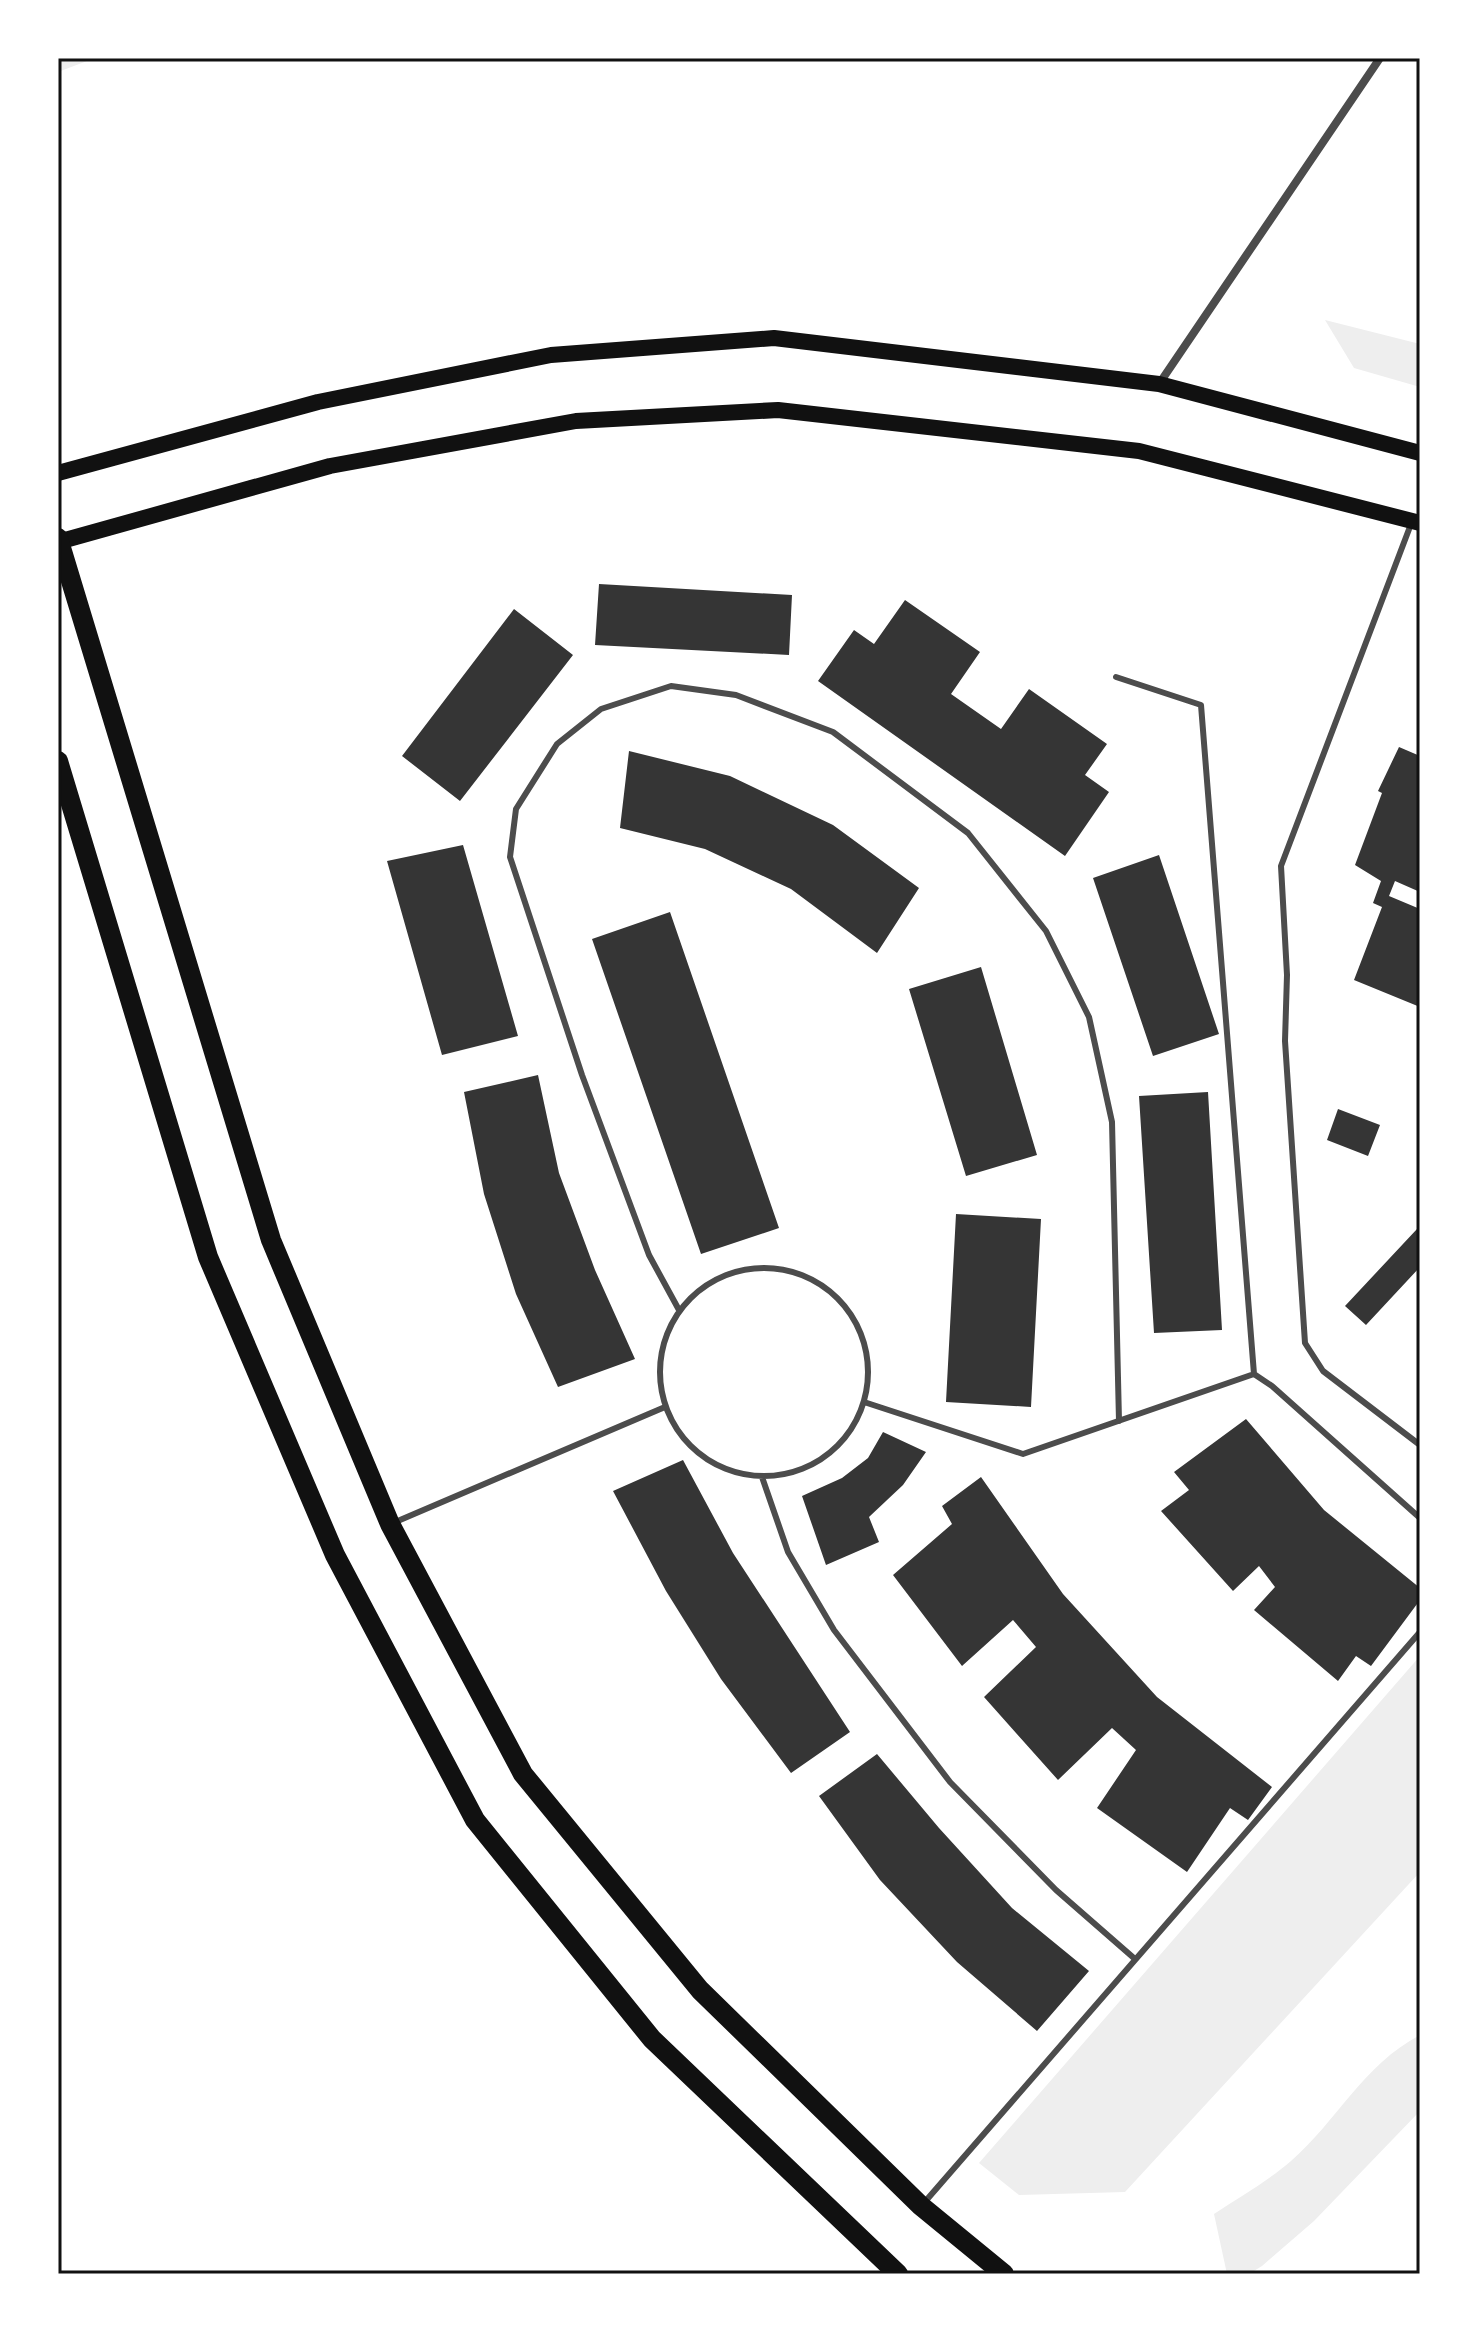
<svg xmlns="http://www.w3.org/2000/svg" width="1478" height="2332" font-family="Lora,serif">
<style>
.green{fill:#eee}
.building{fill:#353535}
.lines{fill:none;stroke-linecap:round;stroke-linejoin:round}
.service{stroke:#4c4c4c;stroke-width:6}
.minor{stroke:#4c4c4c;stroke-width:8}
.secondary{stroke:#111;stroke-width:16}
.primary{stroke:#111;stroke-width:20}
.neatline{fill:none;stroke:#111;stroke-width:3}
</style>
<rect width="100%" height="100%" fill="#fff"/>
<path class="green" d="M58,58H95L58,72Z
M1325,320L1420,344V387L1354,368Z
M1420,1656V1872L1125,2192L1019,2195L979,2163Z
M1420,2035V2111L1314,2221L1262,2266L1249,2274H1227L1214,2214C1239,2197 1268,2181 1291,2161C1337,2121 1363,2065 1420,2035Z"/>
<path class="building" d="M599,584L792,595L789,655L595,645Z
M905,600L980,652L951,694L1001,729L1029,689L1107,744L1085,775L1109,792L1065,856L818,681L854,630L874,644Z
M514,609L573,655L460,801L402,756Z
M1399,747L1420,756V892L1395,881L1389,896L1420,909V1007L1354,980L1382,907L1373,903L1381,881L1355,865L1382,793L1378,791Z
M629,751L730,776L833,825L919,888L877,953L791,889L705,849L620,828Z
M463,845L518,1036L442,1055L387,861Z
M1159,855L1219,1034L1153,1056L1093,878Z
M670,912L779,1228L701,1254L592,939Z
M981,967L1037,1155L966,1176L909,989Z
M538,1075L559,1173L595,1270L635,1359L558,1387L516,1294L484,1194L464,1092Z
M1208,1092L1222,1330L1154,1333L1139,1096Z
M1338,1109L1380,1125L1368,1156L1327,1140Z
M956,1214L1041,1219L1031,1407L946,1402Z
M1417,1229L1420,1267L1366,1325L1345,1306Z
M1246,1419L1324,1510L1420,1588V1600L1371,1666L1356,1656L1338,1681L1254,1610L1275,1587L1259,1566L1233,1591L1161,1511L1189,1490L1174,1472Z
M883,1432L926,1452L903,1485L869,1517L879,1542L826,1565L802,1496L842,1478L868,1458Z
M683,1460L733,1553L850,1732L791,1773L721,1679L666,1591L613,1491Z
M981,1477L1063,1594L1157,1697L1272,1787L1248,1820L1230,1808L1187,1872L1097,1808L1136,1750L1112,1728L1058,1780L984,1697L1036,1647L1013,1620L962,1666L893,1575L952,1524L942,1506Z
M877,1754L939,1828L1012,1908L1089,1971L1037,2031L957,1962L880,1880L819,1796Z"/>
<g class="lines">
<path class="service" d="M1411,524L1281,866L1287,975L1285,1041L1305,1343L1323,1371L1420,1445
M1116,677L1201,705L1254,1374
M660 1372a104 104 0 1 1 208 0a104 104 0 1 1-208 0Z
M679,1310L649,1255L582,1075L510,857L516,809L557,744L601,709L671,686L736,695L833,732L968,833L1046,931L1089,1017L1112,1122L1119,1421
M864,1402L1023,1454L1254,1374L1272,1386L1420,1518
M762,1477L788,1552L834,1630L950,1782L1056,1890L1135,1959
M393,1523L665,1407
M923,2204L1420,1632"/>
<path class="minor" d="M1159,384L1380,58"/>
<path class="secondary" d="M58,473L318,402L551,355L774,338L1159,384L1420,453
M58,542L330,466L576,421L778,410L1139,451L1420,523"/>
<path class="primary" d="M58,538L271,1240L390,1524L523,1774L700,1990L921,2206L1004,2274
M58,761L208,1257L335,1555L475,1820L652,2039L898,2274"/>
</g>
<rect width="1478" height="2332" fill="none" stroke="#ffffff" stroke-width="120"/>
<rect x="60" y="60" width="1358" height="2212" class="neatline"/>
</svg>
